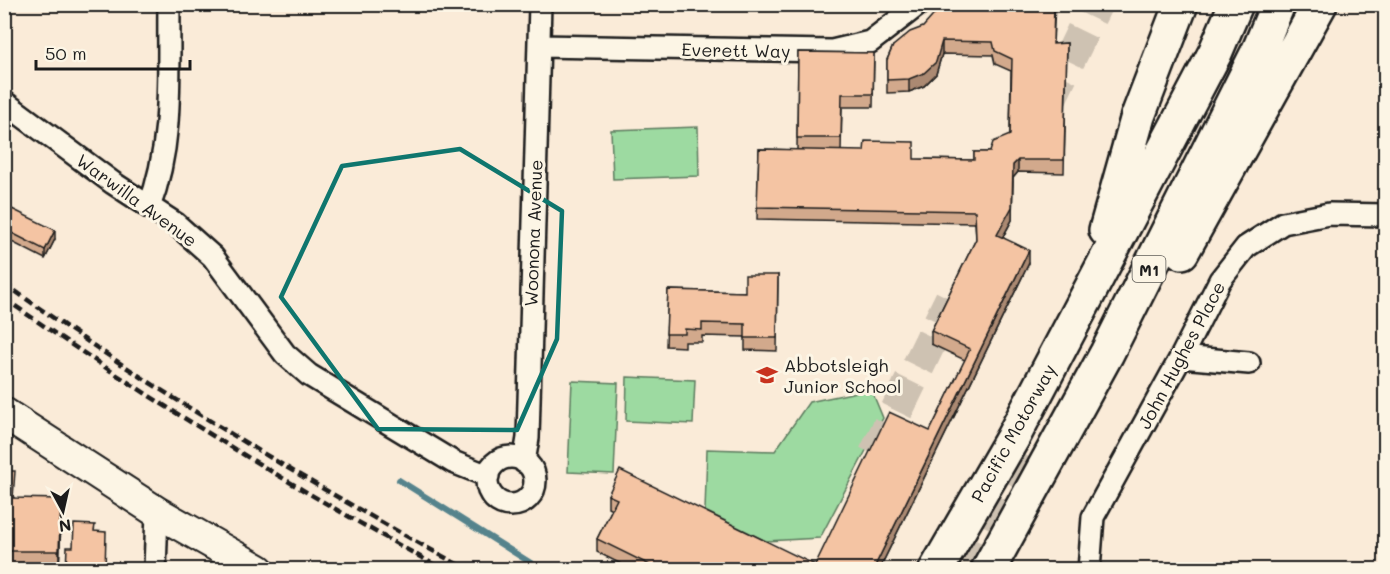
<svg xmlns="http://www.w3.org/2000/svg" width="1390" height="574" font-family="Mali,sans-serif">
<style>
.green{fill:#9ddaa1;stroke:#5c7b5e;stroke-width:1.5}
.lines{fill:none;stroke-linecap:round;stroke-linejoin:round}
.stream{stroke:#54838c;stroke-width:6}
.highway-tunnel{stroke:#cec2b2;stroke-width:33;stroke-dasharray:33 16;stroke-linecap:butt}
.street-casing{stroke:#1c1c1c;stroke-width:26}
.secondary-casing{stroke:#1c1c1c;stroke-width:34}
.highway-casing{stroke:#1c1c1c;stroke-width:38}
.street{stroke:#fcf5e5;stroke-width:21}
.secondary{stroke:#fcf5e5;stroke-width:30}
.highway{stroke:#fcf5e5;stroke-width:33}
.rail{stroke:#1c1c1c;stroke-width:4.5;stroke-dasharray:9 4.5;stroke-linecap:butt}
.wall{fill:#d2a98c;stroke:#1c1c1c;stroke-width:1.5}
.shaded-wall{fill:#ab8972;stroke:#1c1c1c;stroke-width:1.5}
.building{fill:#f4c4a3;stroke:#1c1c1c;stroke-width:1.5}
.marked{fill:none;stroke:#0f766e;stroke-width:4.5;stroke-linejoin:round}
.labels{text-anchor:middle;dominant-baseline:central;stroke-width:6;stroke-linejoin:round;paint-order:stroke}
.shield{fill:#fcf5e5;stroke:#5f5d58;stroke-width:1.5}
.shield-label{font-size:16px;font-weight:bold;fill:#1c1c1c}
.street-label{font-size:18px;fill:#1c1c1c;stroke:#fcf5e5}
.poi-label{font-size:18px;fill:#1c1c1c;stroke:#fcf5e5;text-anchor:start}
</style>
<rect width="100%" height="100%" fill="#faebd8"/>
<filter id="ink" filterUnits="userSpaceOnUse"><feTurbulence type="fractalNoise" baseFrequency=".0167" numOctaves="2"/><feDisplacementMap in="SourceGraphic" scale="12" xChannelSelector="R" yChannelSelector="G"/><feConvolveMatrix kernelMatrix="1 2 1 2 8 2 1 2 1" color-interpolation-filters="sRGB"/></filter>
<g filter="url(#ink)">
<path class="green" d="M698,127L699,176L613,179L611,130Z
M627,377L695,380L693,424L626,421Z
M572,381L618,383L614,474L568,472Z
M871,389L883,418L820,538L766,541L705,511L707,449L775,451L809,402Z"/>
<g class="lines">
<path class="stream" d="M399,480L542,570"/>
<path class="highway-tunnel" d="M1047,105L1096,4
M875,455L951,299
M962,570L1022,449"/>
<defs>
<path id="street" d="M539,46L832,51L870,42L919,4
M4,102L113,183L176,224L213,257L285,354L309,375L453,462L488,476
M149,207C174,142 168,73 169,4
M1181,357L1249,363
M487 481a24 24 0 1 1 48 0a24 24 0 1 1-48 0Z
M524,462L528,438L540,4
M155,570L157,512
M1089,570L1093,517L1181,357L1220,280L1246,247L1283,223L1329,214L1386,215"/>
<path id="secondary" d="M4,413L157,512L259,570"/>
<path id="highway" d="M1106,230L1138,116L1181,4
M1182,252L1320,4
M936,570L1012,439L1215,53L1236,4
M988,570L1107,353L1259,50L1278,4"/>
</defs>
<use href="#street" class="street-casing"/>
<use href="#secondary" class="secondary-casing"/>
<use href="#highway" class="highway-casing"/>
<use href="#street" class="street"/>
<use href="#secondary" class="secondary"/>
<use href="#highway" class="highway"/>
<path class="rail" d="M4,283C152,390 308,483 468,570
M4,298C145,398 293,487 444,570"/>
</g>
<path class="wall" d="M1055,4L1053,44L1067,43L1064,173L1018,172L1013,178L1012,220L1003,237L1029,263L879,570H633L597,552V539L612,509L608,507V495L815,565L930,431L965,360L931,344V331L976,239L975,223L757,219L759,149L797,150L798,52L874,53L873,107H842L841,151L914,159L974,160V152H990L1010,135L1011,71L995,64L993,55L942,54L936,74L924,86L909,92L887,93V60L893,46Z
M4,225L55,239L45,259L4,238Z
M778,275L777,351L745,350V337L702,336V342H685V347L666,346L668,290L745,292Z
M4,471L14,498L61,520L59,570H4Z"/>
<path class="shaded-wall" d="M942,41V54L936,74L924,86L909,92V79Z
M1018,160V172L1013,178L1012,220L997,247V235L1013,165Z
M55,230V239L45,259V250Z
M1029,250V263L879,570H873Z
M61,499V520L59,570V551Z"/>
<path class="building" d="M948,4H1054L1053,44L1067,43L1064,160H1018L1013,165L1012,207L997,235L1029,250L873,570H660L597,539L617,499L608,495L620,470L815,565L889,412L930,431L970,349L931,331L976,239L975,211L757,207L759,149L864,151L865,141L914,142V159L974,160V152H990L993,142L1010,135L1012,59L995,51L993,42L942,41L936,62L924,73L909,79L887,80V60L893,46L910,32L923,27L939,9Z
M798,52L874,53L873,94H842L841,138H797Z
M12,209L55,230L45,250L4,229V225Z
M745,275H778L777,338H745V324L702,323V330L685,329V334H666L668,290L745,292Z
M4,471H15L13,498L61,499L59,551H4Z
M74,524L95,525L94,531L106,532L105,570H66L67,547H73Z"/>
</g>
<path class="marked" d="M460,149L562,211L557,339L517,430L378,429L281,297L342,166Z"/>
<defs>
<symbol id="school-bare" viewBox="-9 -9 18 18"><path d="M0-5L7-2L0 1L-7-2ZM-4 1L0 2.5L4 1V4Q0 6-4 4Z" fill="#c8321e" stroke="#fcf5e5" stroke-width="2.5" paint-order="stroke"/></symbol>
</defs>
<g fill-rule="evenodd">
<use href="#school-bare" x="752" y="360" width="30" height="30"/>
</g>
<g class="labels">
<rect class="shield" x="1132.5" y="256" width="33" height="26" rx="4.5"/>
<g class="shield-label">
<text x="1149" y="269">M1</text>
</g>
<g class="street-label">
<text transform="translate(736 50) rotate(1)">Everett Way</text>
<text transform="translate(137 200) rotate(36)">Warwilla Avenue</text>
<text transform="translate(533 233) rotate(-88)">Woonona Avenue</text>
<text transform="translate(1181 355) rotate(-62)">John Hughes Place</text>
<text transform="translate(1013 433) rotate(-61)">Pacific Motorway</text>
</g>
<g class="poi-label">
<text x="784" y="365">Abbotsleigh<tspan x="784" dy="21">Junior School</tspan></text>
</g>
</g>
<rect width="1390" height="574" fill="none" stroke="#fcf5e5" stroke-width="24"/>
<rect x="12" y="12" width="1366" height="550" fill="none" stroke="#1c1c1c" stroke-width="2" filter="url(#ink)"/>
<g transform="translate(63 511) rotate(172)" stroke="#fcf5e5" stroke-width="4.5" paint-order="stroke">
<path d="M0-4.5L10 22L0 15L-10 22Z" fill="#1c1c1c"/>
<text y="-9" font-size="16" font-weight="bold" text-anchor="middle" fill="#1c1c1c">N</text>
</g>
<path d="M36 60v9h154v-9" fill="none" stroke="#1c1c1c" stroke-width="3"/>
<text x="45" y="60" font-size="18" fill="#1c1c1c" stroke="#fcf5e5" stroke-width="4.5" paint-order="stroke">50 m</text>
</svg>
